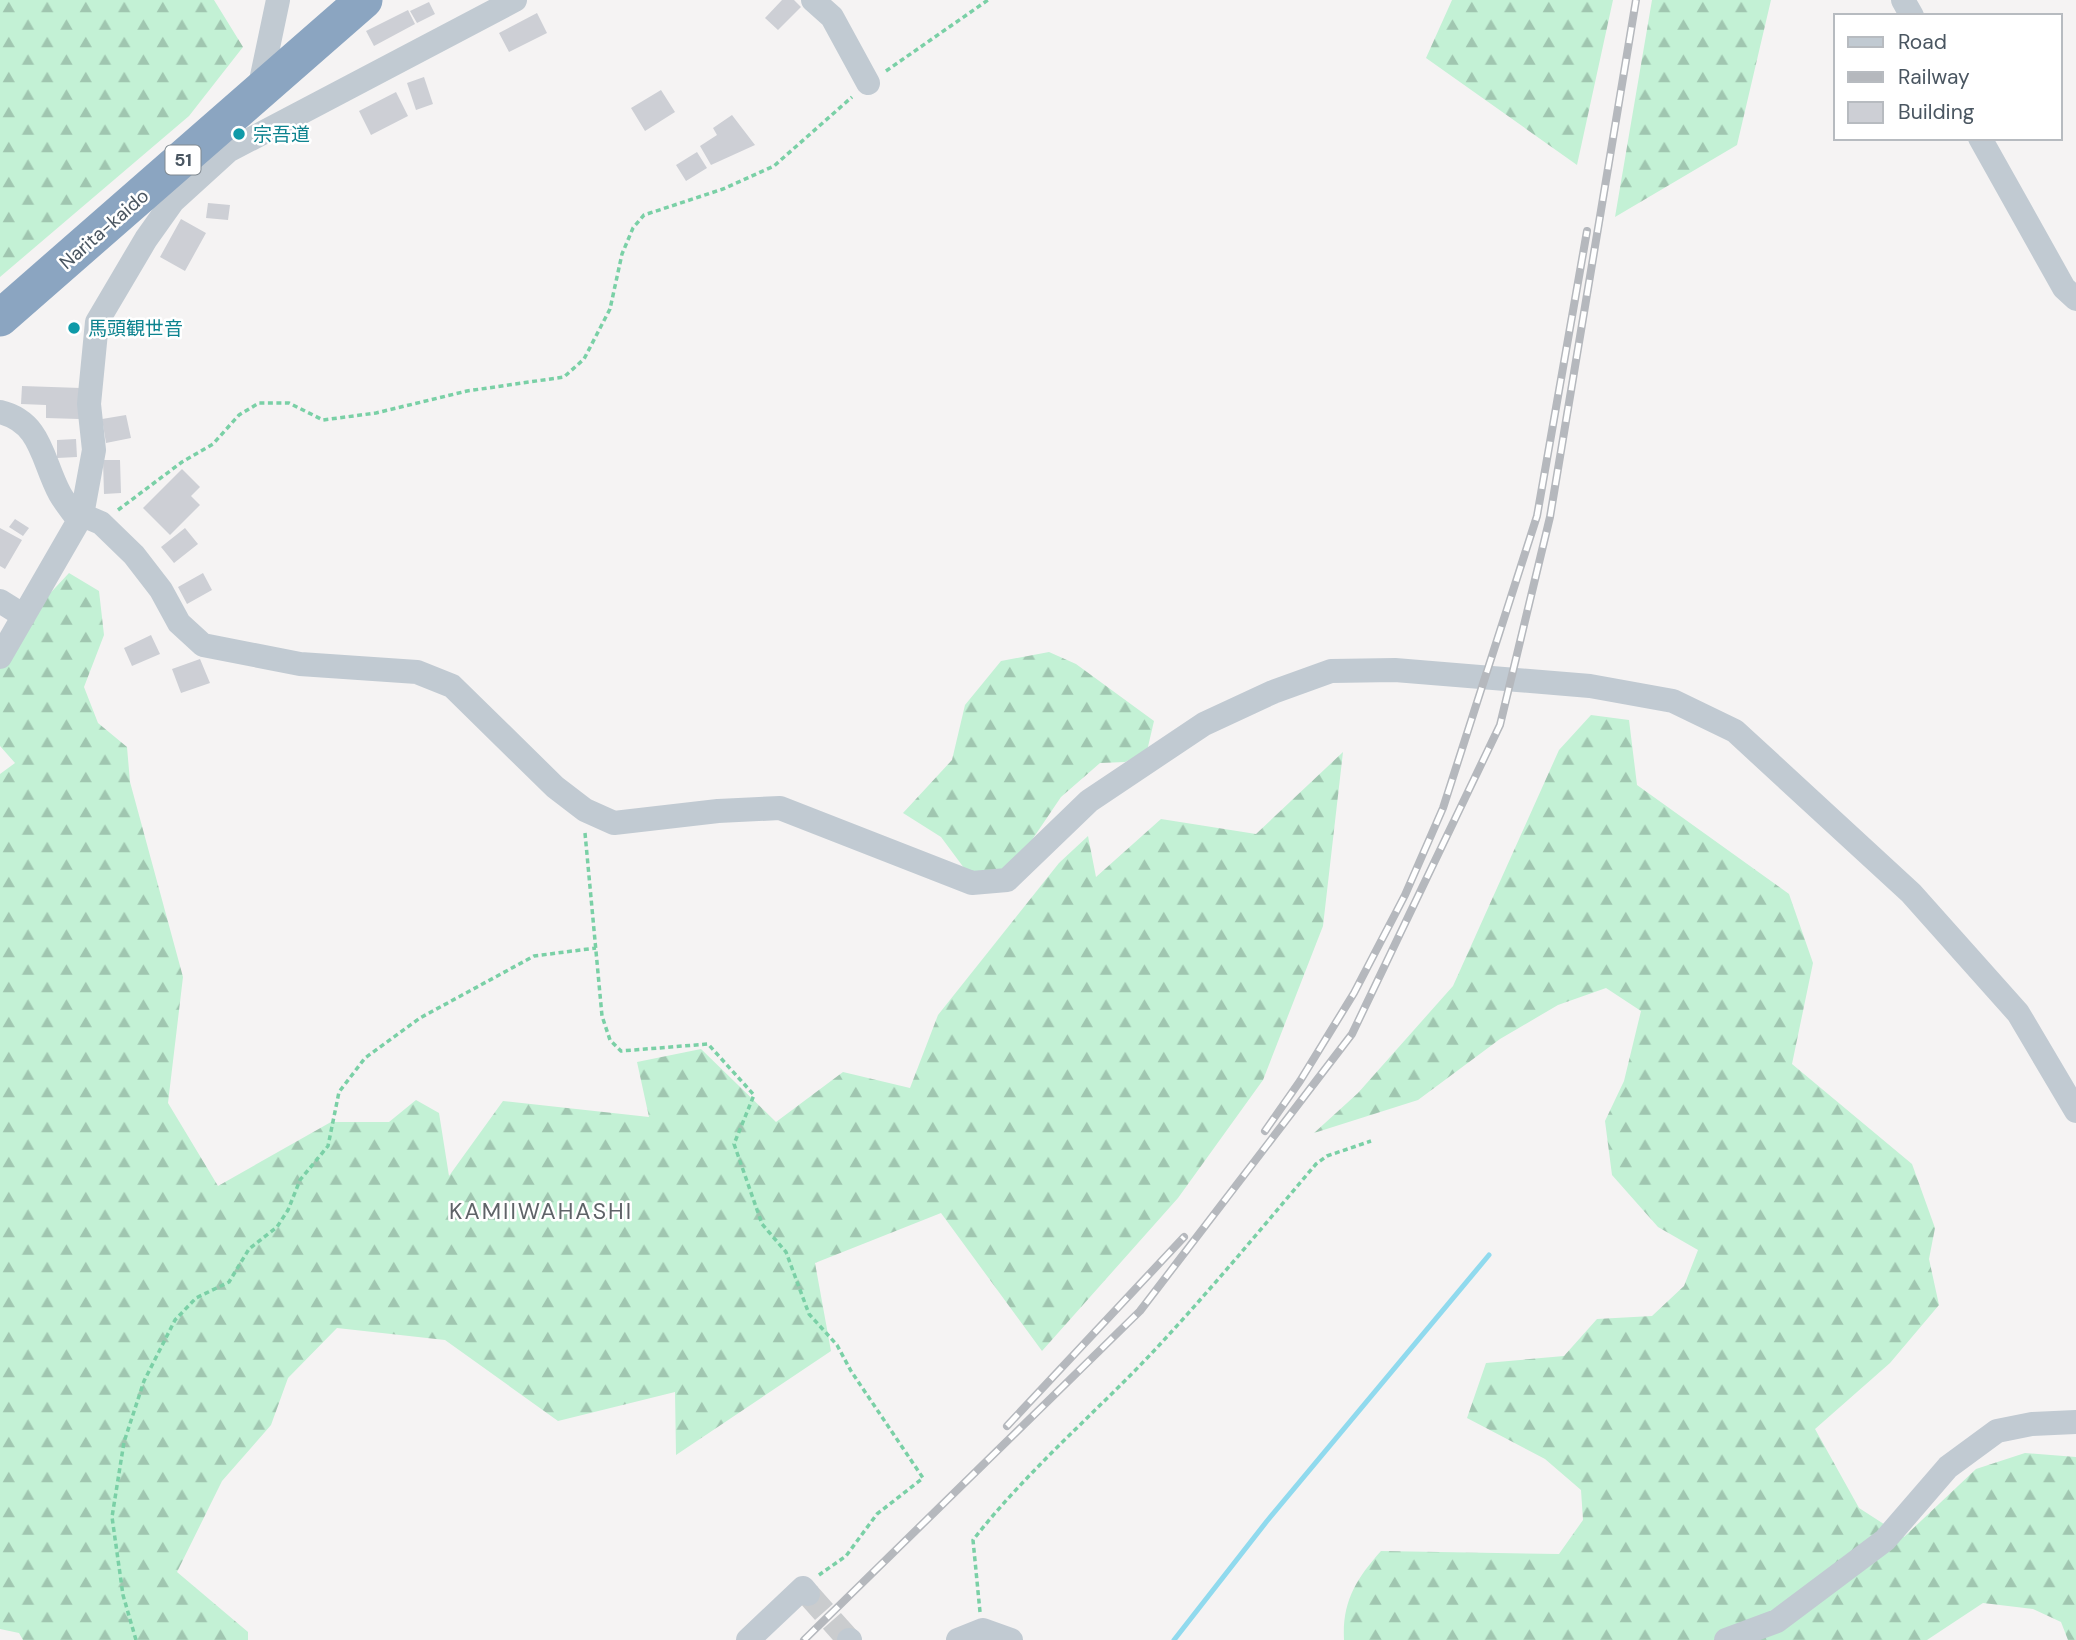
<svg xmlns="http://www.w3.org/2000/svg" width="2076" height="1640" font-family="'DM Sans','Noto Sans JP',sans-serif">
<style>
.forest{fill:url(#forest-firs)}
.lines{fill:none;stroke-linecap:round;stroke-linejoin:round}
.stream{stroke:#90daee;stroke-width:5}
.building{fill:#cdcfd5}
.minor-tunnel{stroke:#caccce;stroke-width:24;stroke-dasharray:24 12;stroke-linecap:butt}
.path{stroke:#7ad0a6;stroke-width:3.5;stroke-dasharray:5 3.5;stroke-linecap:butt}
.minor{stroke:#c1cad2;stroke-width:24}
.highway{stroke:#8ba5c1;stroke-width:37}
.rail-casing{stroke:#b5b8bd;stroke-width:8}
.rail{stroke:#fff;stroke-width:5;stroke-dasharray:16;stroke-linecap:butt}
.culture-dot{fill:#0f9aa8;stroke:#fff;stroke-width:2.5}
.labels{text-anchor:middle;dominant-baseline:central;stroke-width:5;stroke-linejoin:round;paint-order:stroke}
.shield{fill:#fff;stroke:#808990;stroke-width:2}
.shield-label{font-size:18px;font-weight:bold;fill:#4a5661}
.culture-label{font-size:19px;fill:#0d838f;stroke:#fff;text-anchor:start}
.street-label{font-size:19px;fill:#4a5661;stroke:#fff}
.quarter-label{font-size:23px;letter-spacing:2px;fill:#5f6368;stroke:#fff}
</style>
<defs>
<pattern id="forest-firs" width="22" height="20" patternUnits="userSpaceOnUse" patternTransform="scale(1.75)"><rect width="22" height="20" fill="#c3f1d5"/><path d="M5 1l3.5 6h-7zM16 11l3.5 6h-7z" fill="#a0c6b0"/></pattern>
</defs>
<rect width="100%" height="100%" fill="#f5f3f3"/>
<path class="forest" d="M0,0H214L243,47L189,116L0,277Z
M1452,0H1613L1577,165L1426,58Z
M1652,0H1771L1737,145L1615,217Z
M69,573L99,591L104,635L84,687L98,723L127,747L130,782L183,977L168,1103L218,1186L331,1122H389L416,1100L439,1113L449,1176L503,1101L649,1117L637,1062L701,1049L776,1122L843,1072L910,1088L938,1015L1059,863L1088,836L1096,877L1161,819L1256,834L1343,752L1323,926L1263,1080L1178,1198L1042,1351L941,1213L815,1263L831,1351L676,1455L675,1392L558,1421L445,1340L337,1328L288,1378L271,1425L222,1481L177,1572L248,1632V1640H23L19,1633L0,1629V774L15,763L0,746V647Z
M1049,652L1076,664L1154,721L1147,751L1125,762L1100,763L1061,797L1011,871L967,872L941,837L903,813L952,760L965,705L1001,661Z
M1591,715L1629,720L1637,785L1789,894L1813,963L1792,1064L1912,1164L1935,1228L1929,1259L1939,1305L1890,1363L1815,1429L1859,1508L1904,1537L1976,1469L2025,1453L2076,1457V1640H2068L2061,1622L2033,1609L1983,1603L1927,1640H1344C1342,1602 1356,1579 1381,1551L1559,1554L1583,1520L1581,1490L1545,1459L1467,1418L1486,1363L1564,1356L1597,1319L1652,1316L1684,1286L1698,1250L1658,1227L1612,1175L1605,1121L1624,1081L1641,1011L1606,988L1558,1005L1500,1039L1418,1100L1314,1133L1358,1093L1453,986L1559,750Z"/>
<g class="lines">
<path class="stream" d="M1174,1640L1267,1521L1489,1255"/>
</g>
<path class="building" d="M782,0H794L801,7L778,30L765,18Z
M429,2L435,14L417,23L410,11Z
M408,10L415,24L374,46L366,31Z
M537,13L547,33L509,52L499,33Z
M424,77L433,104L416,110L407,83Z
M661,90L675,112L645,131L631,108Z
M396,92L408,116L371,135L359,111Z
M732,115L755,145L711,165L700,146L717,135L713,128Z
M697,152L707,168L686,181L676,165Z
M208,203L230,205L228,220L206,218Z
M181,219L206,233L185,271L160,257Z
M22,386L81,388L79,419L46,418V405L21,404Z
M126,415L131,438L106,443L102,419Z
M76,439L77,457L57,458V440Z
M103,460H120L121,493L104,494Z
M182,469L200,487L191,496L200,505L170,535L143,508Z
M15,519L29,528L23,536L9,527Z
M0,528L22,540L5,569L0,566Z
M185,528L198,544L174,563L161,547Z
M203,573L212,590L187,604L178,587Z
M151,635L160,654L132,666L124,648Z
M200,659L210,683L181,693L172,669Z"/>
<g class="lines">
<path class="minor-tunnel" d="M808,1594L849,1640"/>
<path class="path" d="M886,71L988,0
M118,510L182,462L213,444L239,415L259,403H289L323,420L376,413L467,391L564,377L584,359L610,309L622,254L633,228L644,215L723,189L774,166L852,97
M585,833L602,1016L610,1040L621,1051L708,1044L754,1095L734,1144L762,1224L786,1252L809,1314L837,1345L851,1371L923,1478L877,1514L846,1556L819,1575
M980,1612L973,1540C1026,1472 1092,1416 1151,1354C1208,1293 1262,1228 1316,1164L1327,1156L1371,1141
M136,1640L123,1595L112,1517L124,1442L144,1381L175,1320L196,1298L229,1282L249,1249L277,1227L288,1210L300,1180L328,1146L339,1092L365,1058L420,1018L534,956L596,948"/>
<path class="minor" d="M813,0L832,17L868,83
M1903,0L1912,16
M258,95L278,0
M1980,138L2064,288L2076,299
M0,412C42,422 42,461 60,494C65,503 73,512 79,521
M82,515L101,523L134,555L161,590L179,623L203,645L300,664L417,672L452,686L555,787L585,810L614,823L718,811L780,808L972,883L1007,880L1089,801L1204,724L1273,692L1331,671L1395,670L1590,686L1673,701L1735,731L1911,893L2018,1013L2076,1111
M0,601L24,616
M0,657L82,515L94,450L89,404L97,322L146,239L173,201L228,151L515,0
M748,1640L803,1588L808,1594
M849,1640H850
M958,1640L983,1630L1011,1640
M1726,1640L1777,1621L1885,1540L1948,1467L1997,1431L2032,1424L2076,1422"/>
<path class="highway" d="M0,318L364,0"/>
<defs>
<path id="rail" d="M1265,1131L1300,1081L1354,993L1405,895L1443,808L1537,516L1587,231
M1007,1426L1184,1237
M804,1640L1140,1311L1352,1034L1500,725L1550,517L1636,0"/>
</defs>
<use href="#rail" class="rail-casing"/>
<use href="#rail" class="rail"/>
</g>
<g class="culture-dot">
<circle cx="239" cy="134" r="7"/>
<circle cx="74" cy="328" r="7"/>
</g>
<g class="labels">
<rect class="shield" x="165.5" y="145.5" width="35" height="29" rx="5"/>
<g class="shield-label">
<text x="183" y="160">51</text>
</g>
<g class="culture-label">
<text x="253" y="134">宗吾道</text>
<text x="88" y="328">馬頭観世音</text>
</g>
<g class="street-label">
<text transform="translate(104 229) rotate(-41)">Narita-kaido</text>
</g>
<g class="quarter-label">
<text x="541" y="1211">KAMIIWAHASHI</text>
</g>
</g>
<rect x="1834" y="14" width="228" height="126" fill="#ffffff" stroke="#b7bbc0" stroke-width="2"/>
<rect x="1848" y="37" width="35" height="10" fill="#c1cad2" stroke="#b7bbc0" stroke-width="2"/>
<text x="1898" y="49" font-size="21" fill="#4a5661">Road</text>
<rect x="1848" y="72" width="35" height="10" fill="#b5b8bd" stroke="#b7bbc0" stroke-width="2"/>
<text x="1898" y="84" font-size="21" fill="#4a5661">Railway</text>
<rect x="1848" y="102" width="35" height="21" fill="#cdcfd5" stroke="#b7bbc0" stroke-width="2"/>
<text x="1898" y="119" font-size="21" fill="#4a5661">Building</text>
</svg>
